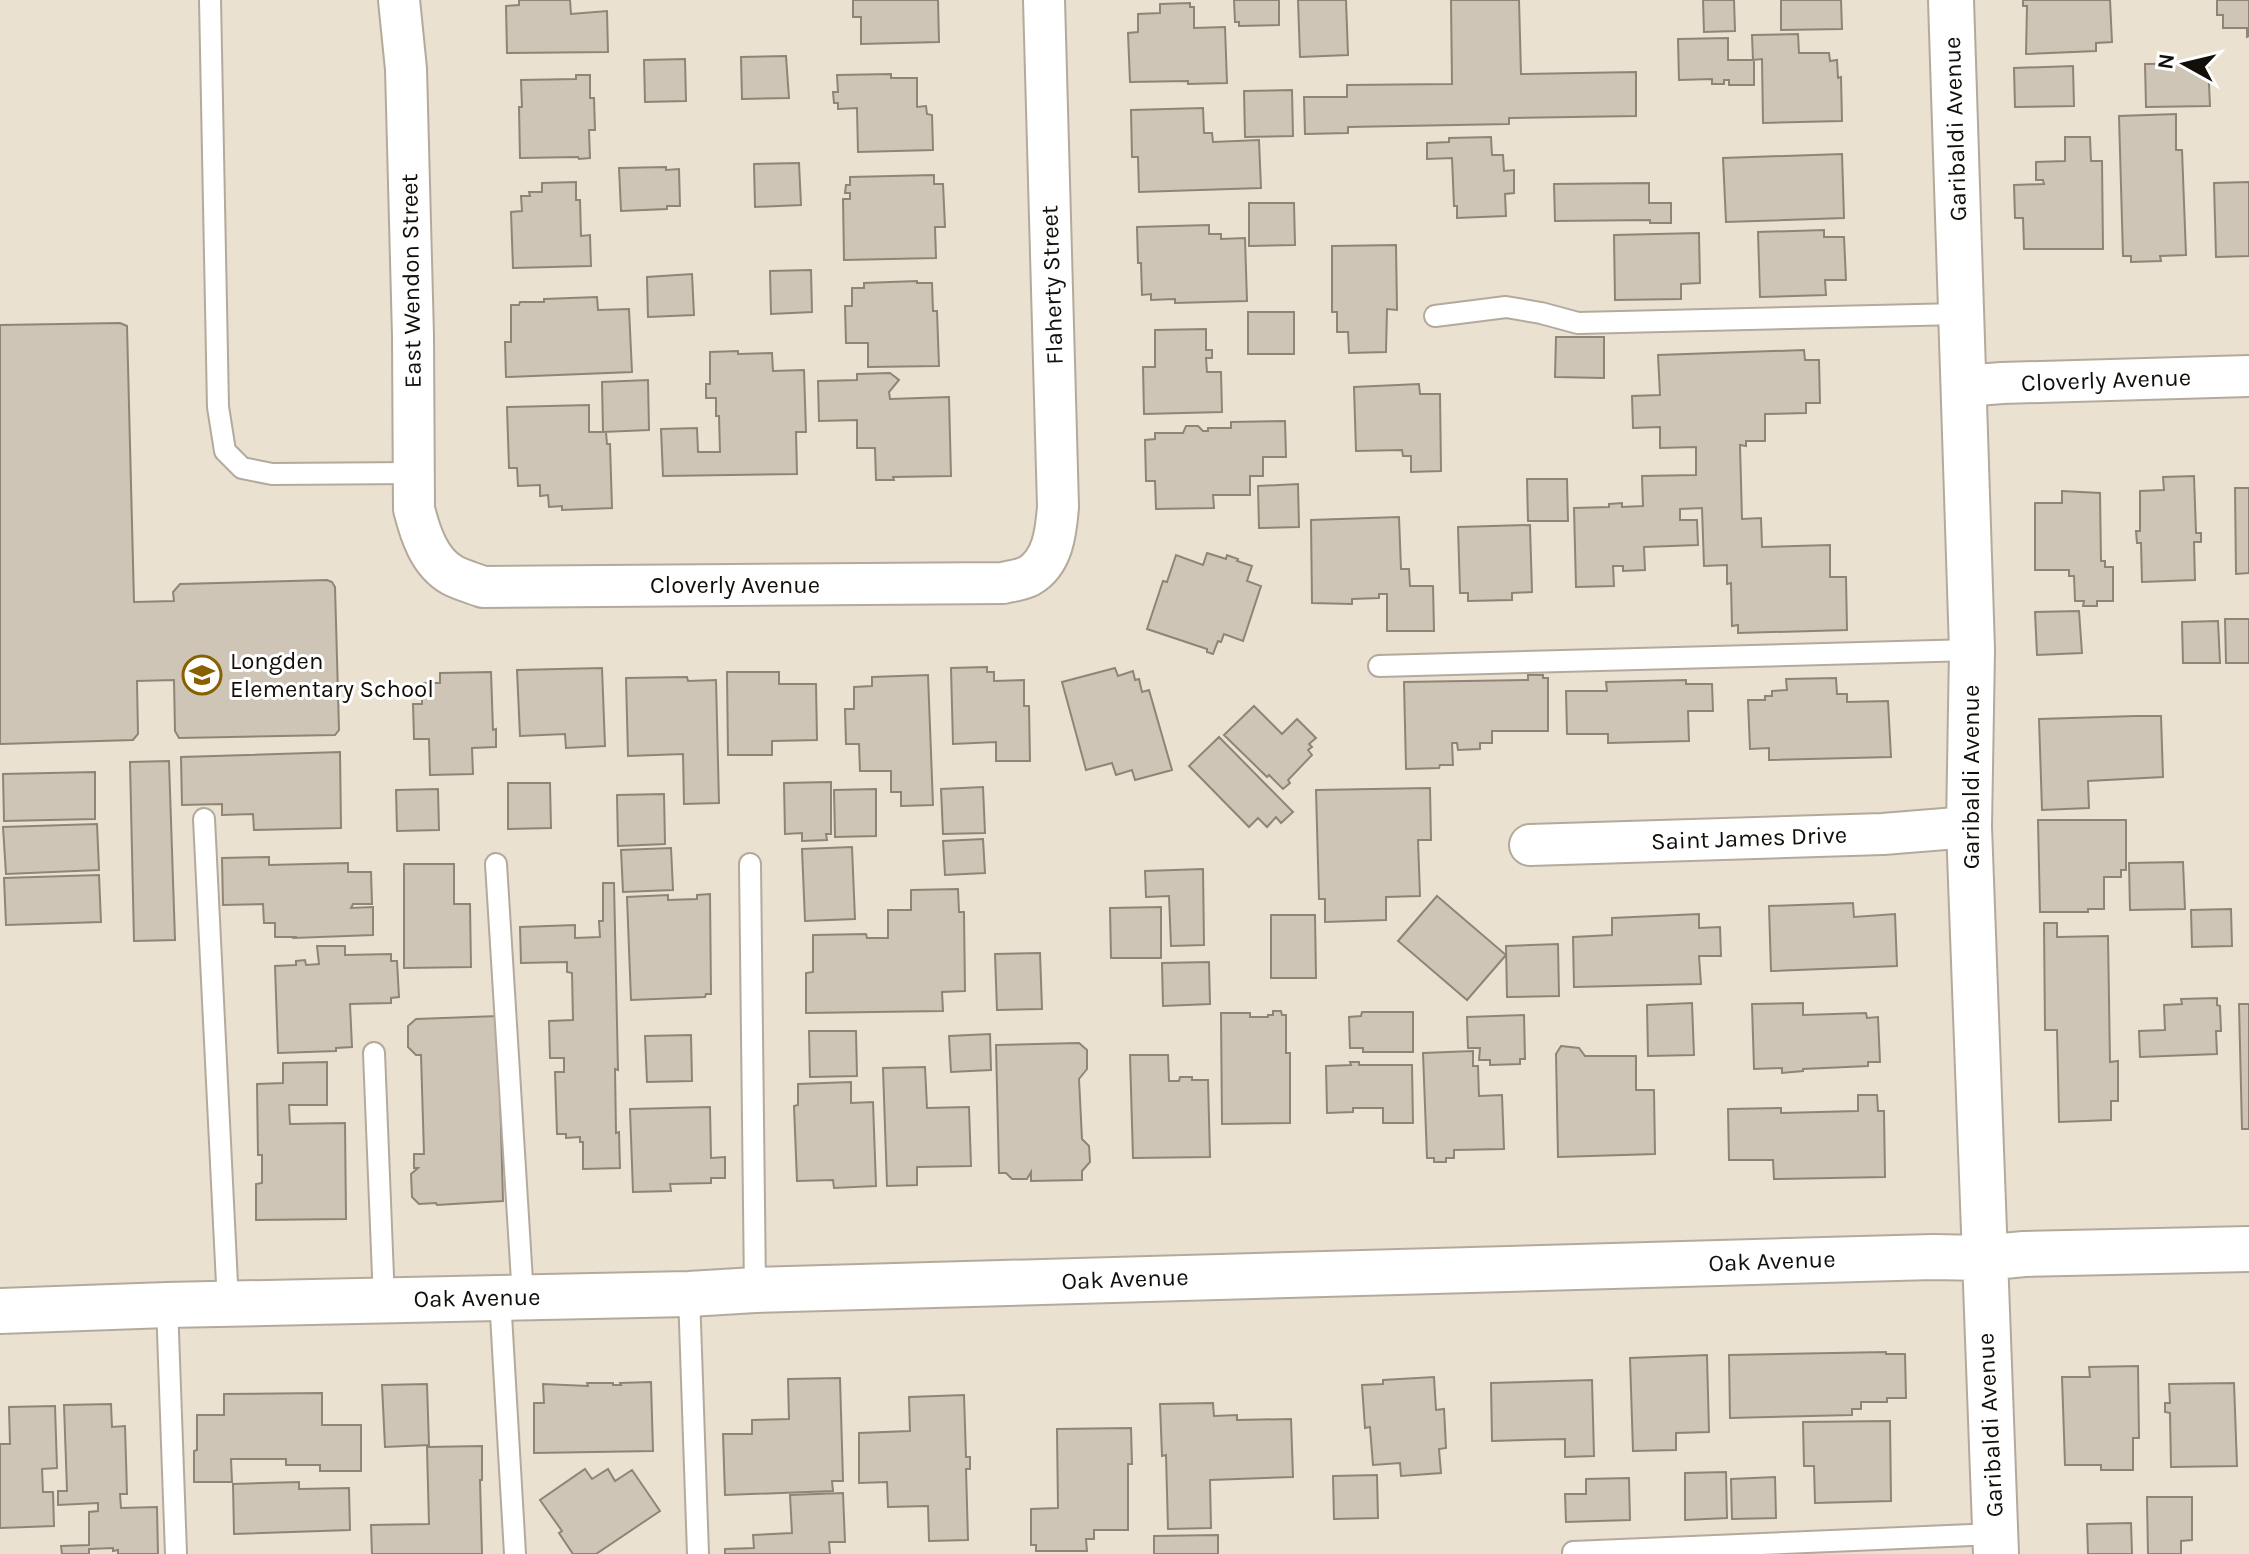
<svg xmlns="http://www.w3.org/2000/svg" width="2249" height="1554" font-family="Karla,sans-serif">
<style>
.building{fill:#cec5b6;stroke:#8e8577;stroke-width:2}
.lines{fill:none;stroke-linecap:round;stroke-linejoin:round}
.service-casing{stroke:#b3aa9b;stroke-width:24}
.minor-casing{stroke:#b3aa9b;stroke-width:44}
.tertiary-casing{stroke:#b3aa9b;stroke-width:48}
.service{stroke:#fff;stroke-width:20}
.minor{stroke:#fff;stroke-width:40}
.tertiary{stroke:#fff;stroke-width:44}
.labels{text-anchor:middle;dominant-baseline:central;stroke-width:6;stroke-linejoin:round;paint-order:stroke}
.street-label{font-size:24px;fill:#120f0a;stroke:#fff}
.poi-label{font-size:24px;fill:#120f0a;stroke:#fff;text-anchor:start}
</style>
<rect width="100%" height="100%" fill="#eae1d1"/>
<path class="building" d="M519,0H570L571,14L607,11L608,52L507,53L506,6L519,5Z
M853,0H938L939,42L861,44V17H853Z
M1234,0H1279V25L1239,26V22H1235Z
M1298,0H1346L1348,55L1300,57Z
M1451,0H1519L1521,74L1636,72V116L1509,118V124L1348,127V133L1305,134L1304,97H1347V85L1452,84Z
M1703,0H1734L1735,31L1704,32Z
M1781,0H1841L1842,29L1781,30Z
M2023,0H2110L2112,42L2096,43V51L2026,54L2027,6H2023Z
M2217,0H2249V36L2247,37V28H2223V15H2217Z
M1190,3V7H1194V28L1225,27L1227,83L1188,84V81L1130,82L1128,33L1138,32V14L1160,13V4Z
M1798,34L1799,53H1829L1830,61L1837,60L1838,78L1841,77L1842,121L1763,123L1762,59L1753,60L1752,35Z
M1728,38V60H1754V85H1729V80H1724V84H1712V79L1679,80L1678,39Z
M786,56L789,98L742,99L741,57Z
M685,59L686,101L645,102L644,60Z
M2208,63L2210,106L2146,107L2145,64Z
M2073,66L2074,106L2015,107L2014,68Z
M891,74V78H917V107L926,106L927,114L932,115L933,150L858,152L857,108L838,109V103H834L833,92H838L837,75Z
M576,75H590V98H594L595,130H589L590,158L579,159L578,157L520,158L519,107H522L521,80L576,79Z
M1292,90L1293,136L1245,137L1244,91Z
M1203,108L1204,133H1212L1213,142L1259,140L1261,188L1139,192L1138,157H1132L1131,110Z
M2176,114V150H2182L2186,255L2160,256L2161,261L2131,262V256H2123L2119,116Z
M1491,137L1492,155H1503L1504,171L1514,170V193L1505,194L1506,216L1457,218V206H1454L1452,158L1427,159V143L1449,142V138Z
M2065,137H2090L2091,161H2102L2103,249H2024L2023,218H2015L2014,185L2044,184L2043,180H2036V162L2065,161Z
M1842,154L1844,218L1726,222L1723,158Z
M799,163L801,205L755,207L754,164Z
M666,167V170L679,169L680,206H667V209L621,211L619,168Z
M934,175V184H943L945,227H935L936,258L844,260L843,199H850V193H845L846,185H850V177Z
M576,182V200H580L581,236L590,235L591,266L513,268L511,212L522,211L521,196H530L529,192H542V183Z
M2249,182V256L2216,257L2214,183Z
M1649,183V203H1671V223H1650V220L1555,221L1554,184Z
M1249,203H1294L1295,245L1249,246Z
M1209,225V234H1221V239L1245,238L1247,301L1175,303V299L1151,300V294L1142,295L1141,263H1138L1137,227Z
M1824,230V237H1844L1846,280H1825L1826,295L1760,297L1758,232Z
M1699,233L1700,283L1681,284V299L1615,300L1614,235Z
M1396,245L1397,310L1387,309L1386,352L1349,353L1348,332H1337V312H1332V246Z
M811,270L812,312L771,314L770,271Z
M692,274L694,315L648,317L647,277Z
M917,281V283H932L933,311H937L939,366L868,367V343H846L845,306H852V288H864V283Z
M597,297L598,310L629,309L632,372L506,377L505,342H511V305H519L520,302H544V299Z
M1248,312H1294V354H1248Z
M120,323L127,326L134,602L174,601L173,592L180,584L327,580L332,582L335,587L339,730L335,735L179,738L175,731L174,680L137,681L138,734L133,740L0,744V325Z
M1206,329V350H1212V358H1206L1207,372H1221L1222,412L1144,414L1143,367H1155V330Z
M1556,337H1604V378L1555,377Z
M1804,350L1805,360H1819L1820,403H1806V413L1765,414V441H1746V446L1740,445L1742,519L1761,518L1762,547L1830,545V577H1846L1847,630L1738,633V625L1732,626L1731,583L1727,584V565L1704,566L1702,508L1680,509V520H1697L1698,545L1644,547L1645,570L1623,571V566H1613L1614,586L1576,587L1574,508L1609,507V504L1622,503V507L1643,506L1642,476L1696,475V447L1660,448V427L1633,428L1632,396L1660,395L1658,355Z
M738,351V354L772,353L773,371L804,370L806,432H796L797,474L663,476L661,429L697,428L698,452H720L719,416H716V398H706V384H710V352Z
M890,373L899,380L889,392L890,399L949,397L951,476L893,477L894,480H876L875,448H857V420L819,421L818,381L857,380V374Z
M648,380L649,430L603,432L602,382Z
M1419,384L1420,394H1440L1441,471L1411,472V456H1403L1402,450L1356,451L1354,387Z
M589,405V432H606L607,444H610L612,508L562,510V506L549,507L548,495L540,496V485L518,486L517,468H509L507,407Z
M1285,421L1286,457H1263V476H1250V495H1213L1214,508L1156,509L1155,481H1146L1145,440L1155,439V433H1183L1186,426H1198L1203,431H1208V428H1231V422Z
M2194,476L2196,533H2201V542H2194L2195,580L2142,582L2141,543H2137L2136,531H2140V491L2164,490L2163,477Z
M1527,479H1567L1568,521H1528Z
M1298,484L1299,527L1259,528L1258,486Z
M2235,488H2249V573L2236,574Z
M2062,491L2100,493L2101,561H2105V567H2113V601H2097V606H2083L2084,601H2075L2074,576H2069V570H2035V503H2062Z
M1399,517L1401,569H1409L1410,586H1433L1434,631H1387V594H1379V598L1352,599V604L1312,603L1311,520Z
M1530,525L1532,592L1512,593V600L1468,601V593H1460L1458,527Z
M1207,553L1226,559L1227,555L1238,559L1237,561L1252,566L1247,581L1261,586L1243,641L1224,634L1221,642L1218,641L1213,654L1207,652V649L1147,629L1163,581L1167,582L1176,555L1203,565Z
M2079,611L2082,653L2037,655L2035,612Z
M2225,619H2249V663H2226Z
M2218,621L2220,663H2183L2182,622Z
M987,667V672H994V681L1024,680V706H1029L1030,761H996V742L953,744L951,668Z
M602,668L605,746L566,748L565,734L520,736L517,670Z
M1115,668L1118,676L1133,671L1135,680L1139,679L1142,692L1149,690L1172,770L1135,780L1132,770L1116,775L1112,763L1086,770L1062,682Z
M491,672L493,730L496,729V747L472,748L473,774L430,775L429,739H414L413,704H422V683H440V673Z
M727,672H779V684H816L817,740L772,741V755H728Z
M928,675L933,805L901,806V792H891V771H860L859,744H846L845,709H854V687L872,686V677Z
M1528,675H1543V678H1548V731H1492V743H1480V749L1458,750L1457,743H1452L1453,765H1440L1439,768L1406,769L1404,682L1528,680Z
M687,677L688,681L716,680L719,803L684,804L683,754L628,756L626,678Z
M1836,678L1837,694H1847V702L1888,701L1891,757L1769,760V748L1750,749L1748,700H1765V696H1772V691L1787,690L1786,679Z
M1686,680V684H1712L1713,711H1688L1689,741L1608,743V734H1567L1566,691H1607L1606,682Z
M1254,706L1282,734L1297,719L1316,738L1309,744L1312,747L1308,750L1312,755L1288,780L1290,783L1283,789L1269,775L1267,777L1224,735Z
M2136,716H2161L2163,777L2088,781L2089,808L2042,810L2039,719Z
M1219,737L1293,812L1281,823L1276,817L1267,827L1258,818L1249,827L1189,766Z
M340,752L341,828L254,830L253,814L222,815V804L182,805L181,757Z
M169,761L175,940L134,941L130,762Z
M95,772V819L4,821L3,774Z
M831,782V834H826L827,840L802,841V833L785,834L784,783Z
M508,783H550L551,828L508,829Z
M983,787L985,833L943,834L941,789Z
M1430,788L1431,840H1418L1420,896L1386,897V920L1325,922V899H1319L1316,790Z
M438,789L439,830L397,831L396,790Z
M876,789V836L835,837L834,790Z
M664,794L665,844L618,846L617,795Z
M2038,820H2126V870H2121V877H2104V909H2088V912H2040Z
M97,824L99,870L6,874L3,827Z
M983,839L985,873L945,875L943,841Z
M852,847L855,919L805,921L802,849Z
M671,848L673,890L623,892L621,850Z
M269,857V865L348,863V872H371L372,904H353L351,908L373,907V935L294,938L295,937H275V923H264L263,904L223,905L222,858Z
M2183,862L2185,909L2130,910L2129,863Z
M404,864H454V904H470L471,967L404,968Z
M1203,869L1204,945L1171,946L1169,896L1146,897L1145,871Z
M99,875L101,922L6,925L4,878Z
M603,883H614L618,1070L615,1069L616,1133L619,1132L620,1168L583,1169V1142H580V1137L566,1138V1134H557L555,1072H564V1058H550L549,1021L573,1020L572,973L567,972V962L521,963L520,927L575,925V938L600,937L599,921H603Z
M958,889L959,912H964L965,991L942,992L943,1011L806,1013V973L813,972V935L866,934L867,938H888V910H911V890Z
M710,894L711,994H706L705,997L631,1000L627,897L668,895V900L697,899V895Z
M1437,896L1506,955L1467,1000L1398,941Z
M1853,903L1854,917L1895,914L1897,966L1771,971L1769,906Z
M1161,907V958H1111L1110,908Z
M2231,909L2232,946L2192,947L2191,910Z
M1699,914V928L1720,927L1721,956H1699L1701,984L1574,987L1573,937L1612,935V918Z
M1271,915H1315L1316,978H1271Z
M2044,923H2057V937L2108,936L2110,1062L2118,1061V1101H2111V1120L2059,1122L2057,1030H2045Z
M1558,944L1559,996L1507,997L1506,946Z
M317,946H345V955L391,954V961H397L399,997L391,998V1003L350,1004L352,1047L336,1048V1051L278,1053L275,966L296,965V961L305,960L306,965L319,964Z
M1040,953L1042,1009L997,1010L995,954Z
M1209,962L1210,1004L1163,1006L1162,963Z
M2217,998V1005L2220,1006L2221,1031H2216L2217,1054L2140,1057L2139,1031L2165,1030L2164,1005L2182,1004L2181,999Z
M1692,1003L1694,1055L1648,1056L1647,1005Z
M1803,1003V1015L1866,1013L1867,1018L1878,1017L1880,1062H1868V1066L1803,1069V1071L1782,1073V1068L1754,1069L1752,1004Z
M2239,1004H2249V1129H2242Z
M1273,1011H1281L1282,1015H1286V1053H1290V1123L1222,1124L1221,1013H1250V1017H1268V1015H1273Z
M1362,1012H1413V1052H1363V1048H1350L1349,1017L1361,1016Z
M1524,1015L1525,1059H1520V1064L1490,1065V1060H1479L1480,1048H1468L1467,1017Z
M498,1016L503,1201L437,1205L436,1203L419,1204L412,1197L411,1174L418,1168H414V1154H424L421,1055H416L408,1047V1026L416,1019Z
M809,1031H856L857,1076L810,1077Z
M990,1034L991,1070L951,1072L949,1036Z
M691,1035L692,1081L647,1082L645,1036Z
M1079,1043L1087,1050V1069L1079,1079L1082,1139L1089,1146L1090,1162L1082,1171V1180L1031,1181V1172L1027,1179H1012L1006,1173H999L996,1045Z
M1561,1046L1579,1048L1585,1056H1636V1090H1654L1655,1154L1558,1157L1556,1054Z
M1473,1051V1066H1478L1479,1096L1502,1095L1504,1149L1454,1150V1158H1446V1162H1434V1158H1427L1423,1053Z
M1130,1055H1168L1169,1081H1179L1180,1077H1192V1080H1208L1210,1157L1133,1158Z
M327,1062V1105H289L290,1124L345,1123L346,1219L256,1220V1184L262,1183V1155H258L257,1084L283,1083V1063Z
M1350,1062H1359V1065H1412L1413,1123H1383V1108H1353V1112L1327,1113L1326,1066L1351,1065Z
M925,1067L927,1108L969,1107L971,1166L917,1167V1185L887,1186L883,1068Z
M851,1082V1103L873,1102L876,1186L834,1188L833,1180L797,1181L794,1106L798,1105V1084Z
M1858,1095H1877L1878,1111H1884L1885,1177L1774,1179L1773,1160H1729L1728,1109L1781,1108V1113L1858,1111Z
M710,1107L711,1158L725,1157V1178H711V1183L670,1184L671,1191L633,1192L630,1109Z
M1886,1352V1354H1905L1906,1398H1887V1402H1861V1409H1852V1415L1730,1418L1729,1355Z
M1707,1355L1709,1432L1676,1433V1450L1633,1451L1630,1358Z
M2138,1366L2139,1438H2133V1470H2101V1465H2065L2062,1377H2090L2089,1367Z
M1434,1377L1436,1410L1444,1409L1446,1448L1439,1449L1441,1473L1401,1476L1400,1463L1373,1465L1370,1427L1365,1428L1362,1385L1383,1384V1380Z
M840,1378L843,1481H832L833,1491L725,1495L723,1434H752V1420L789,1419L788,1379Z
M1592,1380L1594,1456L1565,1457V1439L1492,1441L1491,1383Z
M651,1382L653,1451L534,1453V1403H544L543,1384L588,1386L587,1383H613V1385H621L620,1383Z
M2234,1383L2237,1466L2171,1467L2170,1413L2165,1412V1403H2170L2169,1384Z
M427,1384L429,1445L385,1447L382,1385Z
M322,1393V1425H361V1471H320V1465H286V1459H231L232,1482H194V1451L197,1450V1415H224V1394Z
M964,1395L966,1457H970V1469H966L968,1540L929,1541L928,1506L888,1507L887,1482L859,1483V1433L910,1431L909,1397Z
M1213,1403L1214,1416L1237,1415V1420L1291,1419L1293,1477L1210,1480L1211,1528L1168,1529L1166,1455L1162,1456L1160,1404Z
M111,1404L112,1427L125,1426L127,1494H120L121,1508L157,1507L158,1554H118V1550L113,1551V1548L89,1549V1554H62L61,1546L89,1545V1512L98,1511V1503L58,1505V1491H67L64,1405Z
M55,1406L57,1468L42,1469L43,1492H53L54,1526L0,1528V1444H10L9,1407Z
M1890,1421L1891,1501L1815,1503L1814,1466H1804L1803,1422Z
M1131,1428L1132,1464H1128V1530H1094V1539H1086L1087,1551H1036V1545H1031V1509L1058,1508L1057,1429Z
M482,1446V1480H480L482,1554H372L371,1525L429,1524L427,1447Z
M585,1469L592,1479L608,1469L615,1481L632,1470L660,1511L596,1554H573L559,1533L562,1531L540,1500Z
M1726,1472L1727,1518L1685,1520V1473Z
M1377,1475L1378,1518L1334,1519L1333,1476Z
M1775,1477L1776,1518L1732,1519L1731,1479Z
M1629,1478L1630,1520L1566,1522L1565,1494H1586V1479Z
M299,1482V1489L349,1488L350,1530L234,1534L233,1484Z
M843,1493L845,1542H829L830,1554H725V1549L754,1548L753,1535L792,1533L790,1495Z
M2147,1497H2192V1540L2181,1541V1554H2148Z
M2131,1523L2132,1554H2088L2087,1524Z
M1218,1535V1554H1154V1536Z"/>
<g class="lines">
<defs>
<path id="service" d="M210,0L218,407L225,451L242,468L272,474L414,473
M1435,316L1506,307L1541,313L1578,323L1960,314
M1379,666L1972,650
M204,819L228,1304
M496,864L523,1297
M750,864L755,1290
M374,1053L384,1301
M689,1294L698,1554
M500,1298L515,1554
M167,1305L176,1554
M1573,1552L1995,1534"/>
<path id="minor" d="M399,0L406,69L413,336L414,509C420,533 429,562 452,575C461,580 473,583 483,587L1003,583C1011,581 1021,580 1029,576C1053,562 1056,532 1058,507L1044,0
M1964,386L2002,383L2249,376
M1530,845L1883,834L1969,827"/>
<path id="tertiary" d="M1951,0L1972,650L1969,827L1996,1554
M0,1311L167,1305L689,1294L755,1290L1933,1257L1983,1258L2024,1254L2249,1249"/>
</defs>
<use href="#service" class="service-casing"/>
<use href="#minor" class="minor-casing"/>
<use href="#tertiary" class="tertiary-casing"/>
<use href="#service" class="service"/>
<use href="#minor" class="minor"/>
<use href="#tertiary" class="tertiary"/>
</g>
<defs>
<symbol id="school-ring" viewBox="-11 -11 22 22"><circle r="9.5" fill="#fff" stroke="#886000" stroke-width="1.5"/><path d="M0-5L7-2L0 1L-7-2ZM-4 1L0 2.5L4 1V4Q0 6-4 4Z" fill="#886000"/></symbol>
</defs>
<g fill-rule="evenodd">
<use href="#school-ring" x="180" y="653" width="44" height="44"/>
</g>
<g class="labels">
<g class="street-label">
<text transform="translate(1955 129) rotate(-92)">Garibaldi Avenue</text>
<text transform="translate(411 281) rotate(-91)">East Wendon Street</text>
<text transform="translate(1052 285) rotate(-92)">Flaherty Street</text>
<text transform="translate(2106 380) rotate(-2)">Cloverly Avenue</text>
<text x="735" y="585">Cloverly Avenue</text>
<text transform="translate(1971 777) rotate(-90)">Garibaldi Avenue</text>
<text transform="translate(1749 838) rotate(-2)">Saint James Drive</text>
<text transform="translate(1772 1261) rotate(-2)">Oak Avenue</text>
<text transform="translate(1125 1279) rotate(-2)">Oak Avenue</text>
<text transform="translate(477 1298) rotate(-1)">Oak Avenue</text>
<text transform="translate(1990 1425) rotate(-93)">Garibaldi Avenue</text>
</g>
<g class="poi-label">
<text x="230" y="661">Longden<tspan x="230" dy="28">Elementary School</tspan></text>
</g>
</g>
<g transform="translate(2185 64) rotate(278)" stroke="#ffffff" stroke-width="6" paint-order="stroke">
<path d="M0-6L14 30L0 20L-14 30Z" fill="#120f0a"/>
<text y="-12" font-size="22" font-weight="bold" text-anchor="middle" fill="#120f0a">N</text>
</g>
</svg>
